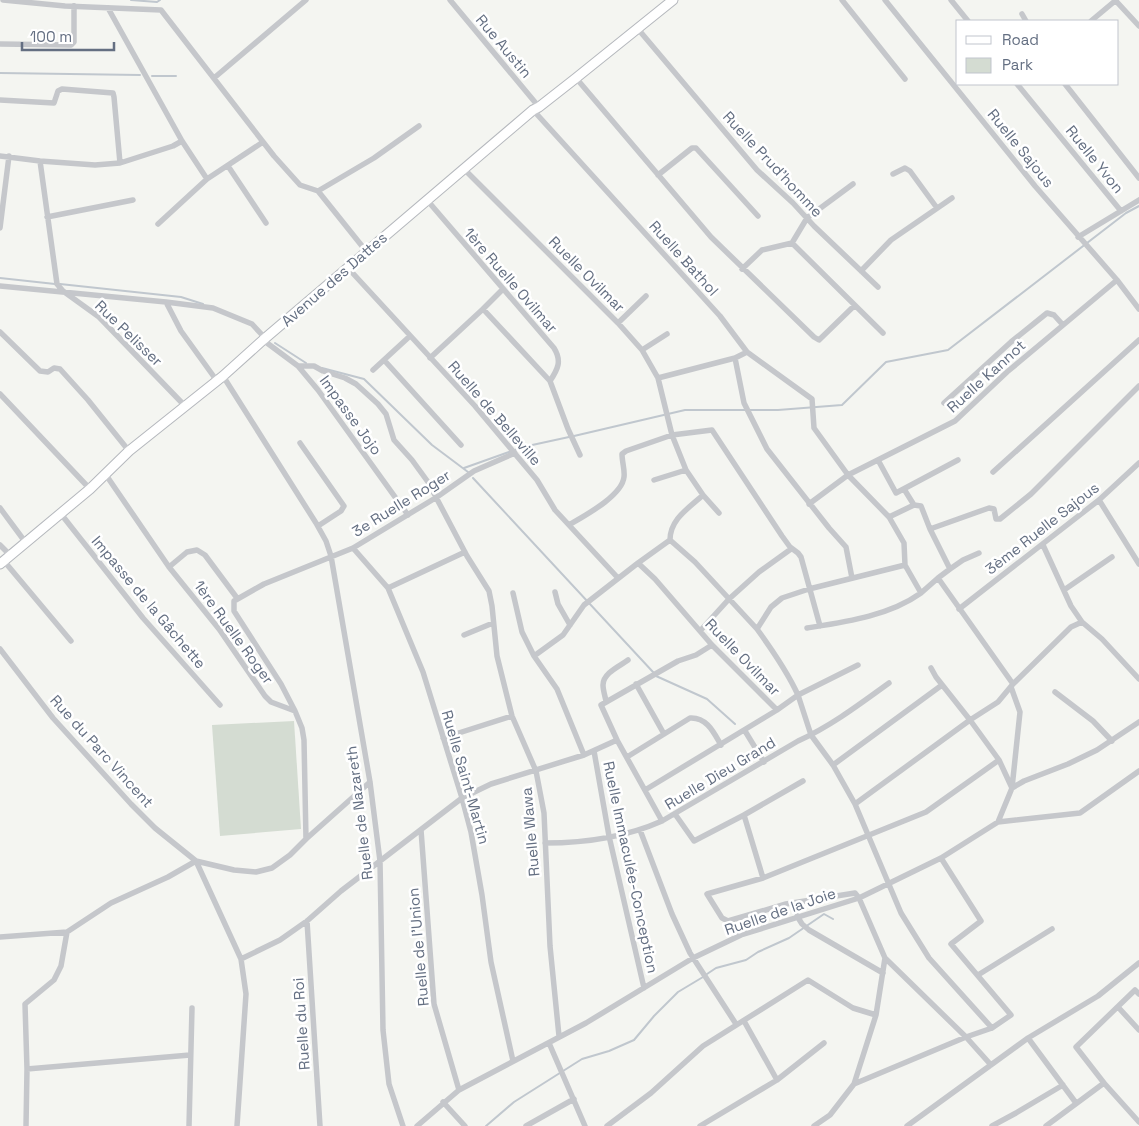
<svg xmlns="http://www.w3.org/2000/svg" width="1139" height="1126" font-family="'Space Grotesk',sans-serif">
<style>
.green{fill:#d4dcd2}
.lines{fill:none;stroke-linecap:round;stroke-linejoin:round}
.stream{stroke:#c0c7ce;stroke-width:2}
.primary-casing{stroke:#b5b8bd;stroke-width:11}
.minor{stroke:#c5c7cb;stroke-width:5.5}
.primary{stroke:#fff;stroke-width:9}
.labels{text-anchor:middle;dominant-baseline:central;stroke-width:5;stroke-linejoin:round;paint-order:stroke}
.street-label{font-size:15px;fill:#646f82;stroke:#fff}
</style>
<rect width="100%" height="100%" fill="#f4f5f1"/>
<path class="green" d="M294,721L301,829L220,836L212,725Z"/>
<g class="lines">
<path class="stream" d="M131,0L157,2L160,0
M0,73L140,75
M152,76H176
M0,278L55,284
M60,284L181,297L203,304
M275,343L306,363
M322,368L364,379L432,445L468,472
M574,436L685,410H778L842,405L886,362L948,350L1126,213L1139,206
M464,468L523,447L569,437
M473,478L653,672
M656,676L707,699L735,724
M707,974L716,968L746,960L758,952L789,938L824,914L833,919
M486,1126L514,1102L582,1059L609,1051L634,1040L654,1016L678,992L703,977"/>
<defs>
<path id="primary" d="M0,564L90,489L129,451L223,376L263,340L533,110L539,107L576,78L673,0"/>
</defs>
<use href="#primary" class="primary-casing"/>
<path class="minor" d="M3,0L65,6L161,10L274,156L300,185L318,191L366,251
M450,0L539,107
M842,0L905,79
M885,0L1035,186L1117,280L1139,309
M951,0L968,21
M1115,0L1139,26
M108,8L182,141L207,179
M1022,14L1026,21
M1091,21L1115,1
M638,29L757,170L793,203L814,226L878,287
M0,44L71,45L74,42V6
M214,78L306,0
M576,78L711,237L814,337L819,340L854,306
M1017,84L1121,211
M1065,84L1139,178
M0,100L54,103L58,91L62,89L113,93L114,97L120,163
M533,110L720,316L747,352L812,399L814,428L848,475L889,517L904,543L905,565L921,593L938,578L1013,684
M0,156L40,161L95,165L120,163L173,146L182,141
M40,161L57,284L63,291L99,317L185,406
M228,166L266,223
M464,169L618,323L642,350L658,378L672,435L686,470L703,495C689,508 670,519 670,540L638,563L655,579L712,645L777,710L798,695L811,735L833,765L855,804L901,913L929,958L992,1028
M893,174L905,168L910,171L937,208
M658,175L692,148H696L758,216
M853,184L807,218L792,243L883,333
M318,191L374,158L419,126
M427,200L554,348C562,361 558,369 550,381
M47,217L133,200
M158,224L207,179L263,142
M0,228L9,156
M1078,237L1139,200
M348,268L475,406L537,480L555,510L618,578
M742,269L762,250L792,243
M861,271L891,240L952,198
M0,286L166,302L213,308L252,324L265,338
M166,302L181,331L217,381
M483,309L503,289
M618,323L646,296
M0,332L40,371L48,372L54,368L60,369L88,400L129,451
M263,340L298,366L318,390L408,515
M642,350L667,334
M430,358L483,309L550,381L568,429L580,455
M735,358L744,403L767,449L829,528L846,547L852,578
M384,360L461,445
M298,366H314L323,371L345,378L356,384L378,404L386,414L394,440L412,460L428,482L467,556L489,591L492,606L497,656L512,716L536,771L544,813L550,946L559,1036
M373,370L410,336
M223,376L316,523L326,541L331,556L370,782L380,861L383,1030L389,1084L403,1126
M658,378L735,358L747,352
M0,394L90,489
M944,403L1011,342L1047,313L1054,315L1063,325
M300,443L344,506L341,511L318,526
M878,460L896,493L958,460
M993,472L1139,340
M106,475L169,567L219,629L265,696L271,702L295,711L302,728L304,740L306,839
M654,480L686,470
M904,489L914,505L921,506L930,529
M703,495L719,513
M1099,500L1139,564
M809,504L848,475L955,421L1007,372L1117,280
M0,508L26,543
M61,514L143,618L220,705
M889,517L914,505
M569,525C584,516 622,496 624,477C625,470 622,462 622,454L626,451L672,435L712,430L782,536L790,547L798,553L801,557L820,626
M670,540L695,562L757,629
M0,545L11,556
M1043,545L1071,606L1082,622L1102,639L1139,679
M353,548L388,588L423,672L462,798L471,832L482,895L491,962L513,1061
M4,561L71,641
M169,567L187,552L197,550L205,555L237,598
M950,569L963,560L979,553
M938,578L950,569L930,529L989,508L994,509L996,519H1000L1031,494L1139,386
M388,588L465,552
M1064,590L1112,557
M555,592L558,604L570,625
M513,593L522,632L534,656L557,689L584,755
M959,609L1099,500L1139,463
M807,628C845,622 889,616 921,593
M700,631L729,599L759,572L791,549
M464,635L493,623
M0,649L53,718L131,804L155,828L196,861L241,959L246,994L237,1126
M534,656L563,635L584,605L638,563
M858,665L798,695C787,671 773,651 757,629L771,607L782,598L809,589L905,565
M636,684L664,734
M1011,687L1020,712L1012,788
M1055,692L1093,721L1112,741
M606,701C605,696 603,690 603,685C603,673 620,666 628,660
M295,711L281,684L234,611V601L264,584L353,548L437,497L474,471L515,453
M745,731L764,762
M443,738L512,716
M594,751L609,836L644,988
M627,757L690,718C707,717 714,733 721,745
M833,765L942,685
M1012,788L999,760L970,720L998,702L1013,684L1071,627L1082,622
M645,790L777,710
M855,804L970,720L936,677L931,668
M675,814L694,841L744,815L763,878
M744,815L803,781
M662,821L617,740L601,705L678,661L696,655L712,645
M998,822L1012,788L1024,781L1068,764L1097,750L1139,722
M421,830L434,1004L459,1090
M640,830L672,914L690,953L736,1024
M545,843C585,843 626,837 662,821L798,741C831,726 860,704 889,683
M196,861L234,870L256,872L272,868L290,855L306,839L370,782
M797,916L802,924L809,930L883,973
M307,921L320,1126
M728,921L786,904L855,893L859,898L885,958L876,1015L854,1084L830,1115L814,1126
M741,935L728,921L722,918L707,894L763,878L926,812L999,760
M0,937L67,932
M885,958L966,1037L991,1065
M241,959L280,940L307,921L341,891L462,798L491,784L584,755L617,740
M978,975L1052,929
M1139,994L1135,990L1076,1047L1104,1083L1139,1122
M1118,1007L1139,1030
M744,1021L777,1080
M1028,1038L1076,1103
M549,1043L585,1126
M27,1069L190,1055
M854,1084L966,1037L992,1028L1011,1015L951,944L981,921L941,858
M443,1102L465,1126
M26,1126L27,1069L25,1004L54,980L61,966L67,932L111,903L168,877L196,861
M189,1126L192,1008
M417,1126L459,1090L586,1023L693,958L741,935L859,898L941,858L998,822L1080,813L1139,771
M526,1126L574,1099
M607,1126L651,1093L703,1046L808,980L853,1008L876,1015
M700,1126L777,1080L824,1043
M907,1126L1028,1038L1098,996L1139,963
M992,1126L1016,1113L1063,1085
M1046,1126L1104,1083"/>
<use href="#primary" class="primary"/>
</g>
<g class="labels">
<g class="street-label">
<text transform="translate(504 46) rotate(50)">Rue Austin</text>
<text transform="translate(1021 148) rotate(51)">Ruelle Sajous</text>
<text transform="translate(1095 159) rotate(51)">Ruelle Yvon</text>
<text transform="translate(773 164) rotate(47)">Ruelle Prud'homme</text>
<text transform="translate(684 258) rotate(48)">Ruelle Bathol</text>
<text transform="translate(587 274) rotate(45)">Ruelle Ovilmar</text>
<text transform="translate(334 279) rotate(-41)">Avenue des Dattes</text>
<text transform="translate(511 280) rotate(49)">1ère Ruelle Ovilmar</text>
<text transform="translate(129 333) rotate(44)">Rue Pelisser</text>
<text transform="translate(986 376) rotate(-42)">Ruelle Kannot</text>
<text transform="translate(495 413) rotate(49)">Ruelle de Belleville</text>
<text transform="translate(351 415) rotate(54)">Impasse Jojo</text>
<text transform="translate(401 503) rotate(-32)">3e Ruelle Roger</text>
<text transform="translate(1042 528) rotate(-38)">3ème Ruelle Sajous</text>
<text transform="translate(149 602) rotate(50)">Impasse de la Gâchette</text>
<text transform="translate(234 632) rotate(54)">1ère Ruelle Roger</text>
<text transform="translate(743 657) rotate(46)">Ruelle Ovilmar</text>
<text transform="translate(102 751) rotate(48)">Rue du Parc Vincent</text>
<text transform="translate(720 773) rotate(-31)">Ruelle Dieu Grand</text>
<text transform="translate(466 777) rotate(74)">Ruelle Saint-Martin</text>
<text transform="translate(359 813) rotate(-97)">Ruelle de Nazareth</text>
<text transform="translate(530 832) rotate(-95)">Ruelle Wawa</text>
<text transform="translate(631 867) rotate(78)">Ruelle Immaculée-Conception</text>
<text transform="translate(780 911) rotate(-19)">Ruelle de la Joie</text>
<text transform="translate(418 947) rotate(-95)">Ruelle de l'Union</text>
<text transform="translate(301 1024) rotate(-94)">Ruelle du Roi</text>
</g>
</g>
<rect x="956" y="20" width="162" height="65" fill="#ffffff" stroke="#c1c5cd"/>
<rect x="966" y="36" width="25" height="8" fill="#ffffff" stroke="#c1c5cd"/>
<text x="1002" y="45" font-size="15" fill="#646f82">Road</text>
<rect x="966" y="58" width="25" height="15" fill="#d4dcd2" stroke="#c1c5cd"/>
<text x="1002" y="70" font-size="15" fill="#646f82">Park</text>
<path d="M22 42v8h92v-8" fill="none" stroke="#646f82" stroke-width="2.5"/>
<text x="30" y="42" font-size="15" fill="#646f82" stroke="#ffffff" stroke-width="4" paint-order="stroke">100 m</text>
</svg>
